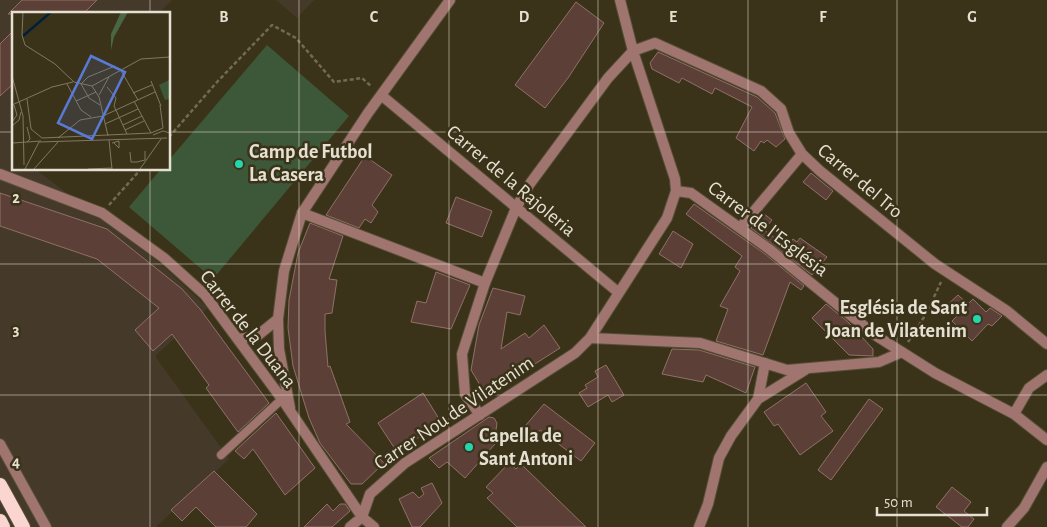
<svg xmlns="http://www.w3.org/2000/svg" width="1047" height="527" font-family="'Alegreya Sans',sans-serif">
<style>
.industrial{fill:#45392a}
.green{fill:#3d5838}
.building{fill:#5c4038;stroke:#8f7067}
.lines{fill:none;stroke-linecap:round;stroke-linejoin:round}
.service-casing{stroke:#564f36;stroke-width:10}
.pedestrian-casing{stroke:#564f36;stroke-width:12}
.minor-casing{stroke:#564f36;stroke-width:12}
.trunk-casing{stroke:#564f36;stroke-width:16}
.path{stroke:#726b54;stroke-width:2.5;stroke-dasharray:4 2.5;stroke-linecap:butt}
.service{stroke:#a07570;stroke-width:8}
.pedestrian{stroke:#a07570;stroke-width:10}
.minor{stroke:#a07570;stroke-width:10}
.trunk{stroke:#fbd5d0;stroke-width:14}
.grid{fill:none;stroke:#e5e0d1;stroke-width:1;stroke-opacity:0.55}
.poi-dot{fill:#24d5ae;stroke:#3b3319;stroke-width:2}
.labels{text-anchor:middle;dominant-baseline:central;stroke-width:5;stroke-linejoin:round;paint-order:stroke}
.poi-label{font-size:20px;font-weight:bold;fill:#e5e0d1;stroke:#3b3319;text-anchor:start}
.street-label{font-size:20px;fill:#e5e0d1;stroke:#3b3319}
.inset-river{fill:none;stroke:#001f38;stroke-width:2.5}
.inset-road{fill:none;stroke:#7f7863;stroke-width:1}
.view{fill:#597ad6;fill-opacity:0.15;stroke:#597ad6;stroke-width:2.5}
.inset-edge{fill:none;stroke:#e5e0d1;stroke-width:2.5}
.grid-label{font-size:16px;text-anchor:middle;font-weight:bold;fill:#e5e0d1;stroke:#3b3319;stroke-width:5;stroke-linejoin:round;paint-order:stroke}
</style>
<rect width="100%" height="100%" fill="#3b3319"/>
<path class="industrial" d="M0,0H172L158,14H14V169H35L157,261L208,308L155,356L229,459L156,527H0Z
M276,0H314L297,18Z"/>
<path class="green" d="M267,45L349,116L213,279L129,207L161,169H169V160Z"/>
<path class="building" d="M22,0H97L83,14H8Z
M576,2L604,23L568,78L545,108L515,85Z
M14,30V83L0,96V44Z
M658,52L757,97L775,113L785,139L776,147L767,140L764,143L761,141L754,151L736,138L752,107L715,88L712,94L682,78L679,83L652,69L650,63Z
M365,156L392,175L372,205L378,212L371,223L365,219L359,228L326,215Z
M811,173L833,191L826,200L803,182Z
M0,193L107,229L182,289L200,309L269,403L238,432L206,388L209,385L172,334L153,351L135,330L159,308L97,259L0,226Z
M456,197L492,211L482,237L446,223Z
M694,204L765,254L804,286L801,290L790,282L763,355L716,341L728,309L720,306L740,271L735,267L742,256L686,214Z
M763,213L772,220L764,230L787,247L793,239L797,242L800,238L827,257L812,275L751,228Z
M310,223L343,236L329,279L337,280L332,313L325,314V331L328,367L330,366L350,422L346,424L384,463L362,484H351L320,443L309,418L293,366L288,328L289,300L298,253Z
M673,231L693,244L681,268L659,254Z
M436,272L470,285L451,329L411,322L417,301L426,303Z
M493,288L525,296L520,315L507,312L501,349L525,333L529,338L544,325L560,348L486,395L471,370L479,325Z
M958,295L968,304L973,299L986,312L990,308L1002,316L992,326L988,324L972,341L952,321L957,316L946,306Z
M826,304L848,322L873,349V356L849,355L812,318Z
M672,349L699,350L755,367L746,393L706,375L703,382L662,374Z
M606,365L624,395L612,402L608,395L588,407L579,393L587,388L585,385L598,377L595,371Z
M806,383L826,412L821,416L833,431L800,455L778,424L774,426L764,412Z
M423,393L441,422L397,452L378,423Z
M869,399L883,409L831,480L818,470Z
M544,404L595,443L581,461L540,430L532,441L520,432Z
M276,413L315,468L285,495L253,449L244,459L235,451Z
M489,417L494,418L497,423L496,430L502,436L465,478L447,462L439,468L429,458Z
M509,463L516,469L521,464L586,527H517L487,498L493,493L486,487Z
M214,471L257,514L246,527H216L196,507L182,521L171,510Z
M432,483L442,503L420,527H412L399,499L413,492L419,498L424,494L421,488Z
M952,487L971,502L964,511L974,519L968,527H962L936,507Z
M327,504L333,511L340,504H345L350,511L332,527H304Z"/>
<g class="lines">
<defs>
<path id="service" d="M221,455L282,399"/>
<path id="pedestrian" d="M302,213L485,283"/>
<path id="minor" d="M381,95L619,293
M0,174L102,213L164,258L205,295L282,399L362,517L374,527
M676,191L691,193L769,249L875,335L935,373L1014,414L1047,440
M740,228L802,154
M590,338L700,343L787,370L879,362L902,352
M239,339L257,336L278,319
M765,363L758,399L805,370
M290,408L279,349L278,319L284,271L302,213L368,113L450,0
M1014,414L1029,388L1047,375
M480,415L465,394L462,354L485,283L516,208L529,185L608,78L633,51L655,43L761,91L781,109L789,133L802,154L820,171L935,264L1007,311L1047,344
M0,444L46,527
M350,527L362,517L370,494L405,463L575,353L590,338L667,218L676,191L675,179L633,51L620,0
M699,527L708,504L719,458L731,436L758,399
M1007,527L1024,508L1047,467"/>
<path id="trunk" d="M0,485L23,527
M0,521L3,527"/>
</defs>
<use href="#service" class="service-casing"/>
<use href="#pedestrian" class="pedestrian-casing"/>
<use href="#minor" class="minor-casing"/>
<use href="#trunk" class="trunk-casing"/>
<path class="path" d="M169,137L217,82L272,25L296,38L334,82L362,78L372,87
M109,205L141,169
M908,342L926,314L941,282"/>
<use href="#service" class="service"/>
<use href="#pedestrian" class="pedestrian"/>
<use href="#minor" class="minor"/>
<use href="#trunk" class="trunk"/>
</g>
<path class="grid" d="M150,0V14M299,0V527M449,0V527M598,0V527M748,0V527M897,0V527M0,132H14M169,132H1047M150,169V527M0,264H1047M0,395H1047"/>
<g class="poi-dot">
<circle cx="239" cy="164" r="5"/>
<circle cx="977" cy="319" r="5"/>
<circle cx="469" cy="447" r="5"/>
</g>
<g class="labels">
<g class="poi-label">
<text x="249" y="152">Camp de Futbol<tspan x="249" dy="23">La Casera</tspan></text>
<text x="967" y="308" text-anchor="end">Església de Sant<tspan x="967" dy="23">Joan de Vilatenim</tspan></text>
<text x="479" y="436">Capella de<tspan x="479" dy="23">Sant Antoni</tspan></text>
</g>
<g class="street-label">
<text transform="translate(511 181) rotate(40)">Carrer de la Rajoleria</text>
<text transform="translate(860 181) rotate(40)">Carrer del Tro</text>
<text transform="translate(768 229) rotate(37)">Carrer de l'Església</text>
<text transform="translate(248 329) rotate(52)">Carrer de la Duana</text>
<text transform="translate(454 413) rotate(-34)">Carrer Nou de Vilatenim</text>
</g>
</g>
<g transform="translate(12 12)">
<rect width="158" height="158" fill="#3b3319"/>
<path d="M157,68V87L153,88L147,73Z" fill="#3d5838"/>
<path d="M109,0H116L102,25L99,38V22Z" fill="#4a6644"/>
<path class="inset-river" d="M11,24L39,0"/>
<path class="inset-road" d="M11,0L10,23L13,33L43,52L62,70L80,74L87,85L96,124M108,57L126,88M0,64L11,104L12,153M139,69L149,94M55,72L69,98L79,105M69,72L76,65L103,54M69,72L77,86L88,93M80,74L129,47L158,45M95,75L104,86L102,94L115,122M121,81L140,73M87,83L97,65M15,87L19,117L30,126L139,121L151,116M64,89L84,80M122,89L139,121M0,93L40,75L61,70M148,93L151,116M0,110L5,103L2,93M93,112L126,97M111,113L130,104M0,114L7,108L9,100M113,118L132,109M141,123L151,119L158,121M46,126L68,108L91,104L143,80M97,128L100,157M15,130L18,127L15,115M1,131L29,129M100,131L107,129V136L102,131M118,140L119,150H125L133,148V139M13,157L27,130L155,126M22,157L46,130M76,157L100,156M128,157L149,127"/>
<path class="view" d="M79,44L113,60L80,127L46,111Z"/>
<rect width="158" height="158" class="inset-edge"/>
</g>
<g class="grid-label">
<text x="224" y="22">B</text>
<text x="374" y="22">C</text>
<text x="524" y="22">D</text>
<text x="673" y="22">E</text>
<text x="823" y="22">F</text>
<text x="972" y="22">G</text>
<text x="16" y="203">2</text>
<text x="16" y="335">3</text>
<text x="16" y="467">4</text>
</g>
<path d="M877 507v8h110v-8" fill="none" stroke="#e5e0d1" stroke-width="2.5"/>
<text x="884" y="507" font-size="15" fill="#e5e0d1" stroke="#3b3319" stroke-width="4" paint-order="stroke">50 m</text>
</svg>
